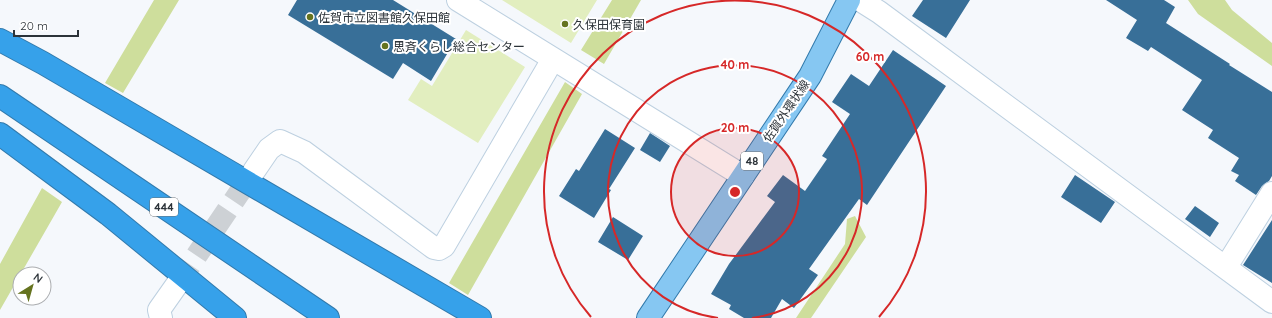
<svg xmlns="http://www.w3.org/2000/svg" width="1272" height="318" font-family="Quicksand,'Noto Sans JP',sans-serif">
<style>
.green{fill:#e2eebf}
.water{fill:#cede9c}
.building{fill:#386f98}
.lines{fill:none;stroke-linecap:round;stroke-linejoin:round}
.minor-tunnel{stroke:#cdd1d5;stroke-width:22;stroke-dasharray:22 11;stroke-linecap:butt}
.minor-casing{stroke:#bdd0e0;stroke-width:24}
.major-casing{stroke:#327aac;stroke-width:24}
.highway-casing{stroke:#327aac;stroke-width:24}
.minor{stroke:#fff;stroke-width:22}
.major{stroke:#86c7f2;stroke-width:22}
.highway{stroke:#36a1ea;stroke-width:22}
.ring{fill:none;stroke:#d62828;stroke-width:2}
.poi-dot{fill:#65731f;stroke:#fff;stroke-width:1.5}
.labels{text-anchor:middle;dominant-baseline:central;stroke-width:4;stroke-linejoin:round;paint-order:stroke}
.shield{fill:#fff;stroke:#6b7074;stroke-width:1}
.shield-label{font-size:11px;font-weight:bold;fill:#2c3339}
.poi-label{font-size:12px;fill:#2c3339;stroke:#fff;text-anchor:start}
.street-label{font-size:12px;fill:#2c3339;stroke:#fff}
.centre{fill:#d62828;stroke:#fff;stroke-width:2}
.ring-label{font-size:12px;text-anchor:middle;font-weight:bold;fill:#d62828;stroke:#fff;stroke-width:4;stroke-linejoin:round;paint-order:stroke}
</style>
<rect width="100%" height="100%" fill="#f5f8fc"/>
<path class="green" d="M502,0H597L571,43Z
M466,30L525,67L478,143L408,100L421,79L432,86Z"/>
<path class="water" d="M154,0H179L123,93L105,83Z
M612,0H641L604,64L581,50Z
M1188,0H1225L1232,10L1272,43V66L1198,14Z
M565,82L582,94L468,295L449,283Z
M42,188L62,202L0,310V264Z
M855,216L866,237L811,318H796L845,244L847,219Z"/>
<path class="building" d="M297,0H393L456,39L431,81L403,63L393,79L288,15Z
M923,0H970L946,38L912,16Z
M1106,0H1164L1175,7L1166,23L1230,64L1229,65L1272,92V176L1269,181L1262,186L1256,195L1235,181L1239,175L1231,171L1239,158L1208,138L1213,130L1182,110L1202,80L1151,47L1148,51L1126,38L1137,20Z
M893,50L946,86L867,205L859,199L809,269L818,275L794,308L782,299L771,318H744L729,309L731,305L711,294L729,264L775,202L767,196L783,175L805,191L827,159L822,156L850,114L832,102L851,74L869,86Z
M605,129L635,148L609,189L611,190L594,218L559,196L576,169L579,171Z
M650,133L670,146L660,162L640,150Z
M1075,175L1115,202L1101,223L1061,197Z
M1195,206L1219,223L1210,237L1185,219Z
M613,217L643,236L628,260L598,242Z
M1272,220V283L1243,265Z"/>
<g class="lines">
<path class="minor-tunnel" d="M178,283L254,171"/>
<defs>
<path id="minor" d="M458,0L743,176
M860,0L879,12L1272,302
M254,171L269,149L280,141L304,152L434,248L439,249L444,246L553,59
M1226,267L1272,193
M161,318L159,310L178,283"/>
<path id="major" d="M648,318L810,76L849,0"/>
<path id="highway" d="M0,40L43,63L480,318
M0,96L328,318
M0,134L108,214L235,318"/>
</defs>
<use href="#minor" class="minor-casing"/>
<use href="#major" class="major-casing"/>
<use href="#highway" class="highway-casing"/>
<use href="#minor" class="minor"/>
<use href="#major" class="major"/>
<use href="#highway" class="highway"/>
</g>
<circle cx="735" cy="192" r="64" fill="#d62828" fill-opacity=".12"/>
<g class="ring">
<circle cx="735" cy="192" r="64"/>
<path d="M718 318A127 127 0 1 1 752 318"/>
<path d="M591 317A191 191 0 1 1 879 317"/>
</g>
<g class="poi-dot">
<circle cx="310" cy="17" r="4"/>
<circle cx="565" cy="24" r="4"/>
<circle cx="385" cy="46" r="4"/>
</g>
<g class="labels">
<g class="shield">
<rect x="741" y="152" width="22" height="18" rx="3"/>
<rect x="150" y="198" width="28" height="18" rx="3"/>
</g>
<g class="shield-label">
<text x="752" y="161">48</text>
<text x="164" y="207">444</text>
</g>
<g class="poi-label">
<text x="318" y="17">佐賀市立図書館久保田館</text>
<text x="573" y="24">久保田保育園</text>
<text x="393" y="46">思斉くらし総合センター</text>
</g>
<g class="street-label">
<text transform="translate(786 111) rotate(-56)">佐賀外環状線</text>
</g>
</g>
<circle cx="735" cy="192" r="6" class="centre"/>
<g class="ring-label">
<text x="870" y="61">60 m</text>
<text x="735" y="69">40 m</text>
<text x="735" y="132">20 m</text>
</g>
<g transform="translate(32 286) rotate(37)"><circle r="19" fill="#ffffff" stroke="#abadb0"/>
<path d="M0-3L7 15L0 10L-7 15Z" fill="#65731f"/>
<text y="-6" font-size="11" font-weight="bold" text-anchor="middle" fill="#2c3339">N</text>
</g>
<path d="M14 30v6h64v-6" fill="none" stroke="#2c3339" stroke-width="2"/>
<text x="20" y="30" font-size="12" fill="#2c3339" stroke="#ffffff" stroke-width="3" paint-order="stroke">20 m</text>
</svg>
